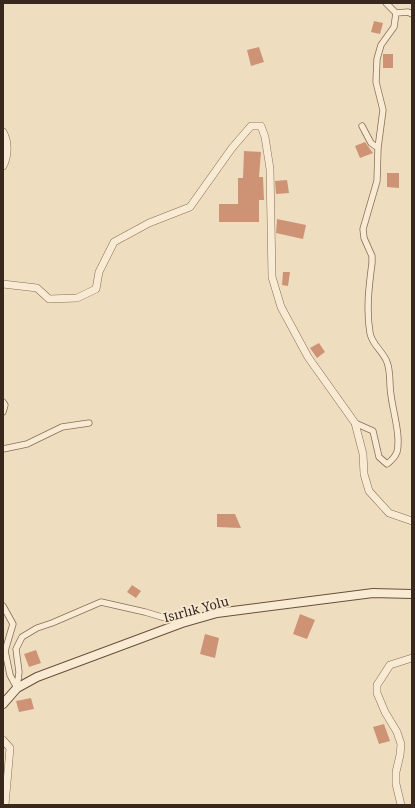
<svg xmlns="http://www.w3.org/2000/svg" width="415" height="808" font-family="'Noto Serif',serif">
<style>
.building{fill:#ce9375}
.lines{fill:none;stroke-linecap:round;stroke-linejoin:round}
.minor-casing{stroke:#886e58;stroke-width:7}
.tertiary-casing{stroke:#886e58;stroke-width:8}
.secondary-casing{stroke:#6a4f3b;stroke-width:10}
.minor{stroke:#f9ebd3;stroke-width:5.5}
.tertiary{stroke:#f9ebd3;stroke-width:7}
.secondary{stroke:#f9ebd3;stroke-width:8}
.labels{text-anchor:middle;dominant-baseline:central;stroke-width:3.5;stroke-linejoin:round;paint-order:stroke}
.street-label{font-size:13px;fill:#37271c;stroke:#f6e8d0}
</style>
<rect width="100%" height="100%" fill="#efddc0"/>
<path class="building" d="M374,21L383,23L380,34L371,32Z
M259,47L264,62L251,66L247,50Z
M383,54H393V68H383Z
M365,142L373,153L360,158L355,146Z
M244,151L261,152L259,177H263L264,200H259V222H219V204H238V178H243Z
M387,173H399V188L387,187Z
M287,180L289,193L276,194L275,181Z
M277,219L306,225L303,239L276,233Z
M283,272H290L288,286L282,285Z
M319,343L325,352L317,358L310,348Z
M217,514H235L241,528L217,527Z
M132,585L141,591L136,598L127,592Z
M300,614L315,620L307,639L293,634Z
M205,634L219,638L215,658L200,654Z
M36,650L41,663L29,667L24,654Z
M31,698L34,709L19,712L16,701Z
M384,724L390,741L379,744L373,727Z"/>
<g class="lines">
<defs>
<path id="minor" d="M396,13L408,12L412,14
M362,126L371,143L378,148
M3,402L5,405L3,412
M355,423L373,431L379,457L387,464C391,461 395,457 397,452C401,436 393,412 391,395C389,384 391,372 387,362C383,351 372,345 370,333C366,310 369,286 372,263V256L364,238L363,229L377,181L378,148L383,110L376,82L377,59L381,45L394,27L396,13L386,3
M3,449L27,444L62,427L89,423
M3,606L13,624L5,651L10,675L17,688
M17,688L19,672L16,649L22,637L37,628L52,623L101,602L145,612L182,623"/>
<path id="tertiary" d="M3,132C9,142 8,157 3,166
M3,284L37,288L49,299L77,298L96,289L99,272L114,242L149,223L190,207L232,148L251,126H261L265,137L270,169L272,277L281,307L308,357L355,423L363,454L364,474L369,491L389,513L412,521
M3,740L10,748L5,805
M401,805L396,784V772L400,755L401,744L397,732L385,712L377,693V685L390,665L412,658"/>
<path id="secondary" d="M3,704L17,688L37,677L182,623L217,613L373,593L412,594"/>
</defs>
<use href="#minor" class="minor-casing"/>
<use href="#tertiary" class="tertiary-casing"/>
<use href="#secondary" class="secondary-casing"/>
<use href="#minor" class="minor"/>
<use href="#tertiary" class="tertiary"/>
<use href="#secondary" class="secondary"/>
</g>
<g class="labels">
<g class="street-label">
<text transform="translate(196 609) rotate(-15)">Isırlık Yolu</text>
</g>
</g>
<rect width="415" height="808" fill="none" stroke="#37271c" stroke-width="8"/>
</svg>
